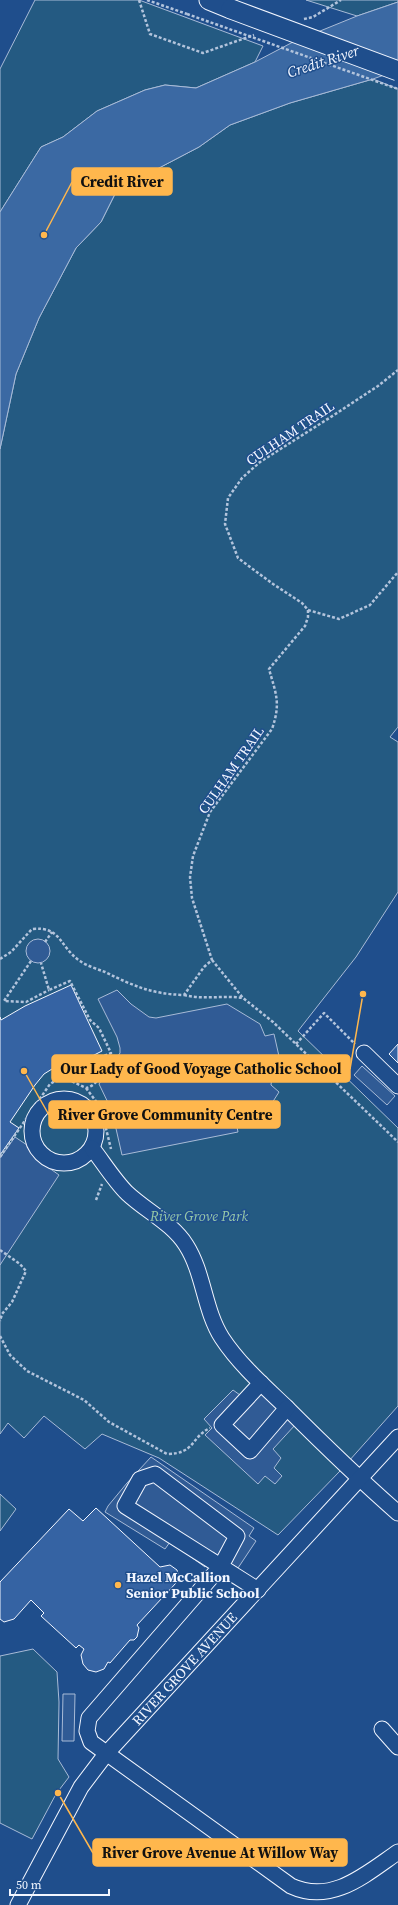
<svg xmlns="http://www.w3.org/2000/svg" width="398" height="1905" font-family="'Source Serif 4',serif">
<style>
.green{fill:#245a82;stroke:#a8bbd7}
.parking{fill:#305b95;stroke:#a8bbd7}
.water{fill:#3b69a3;stroke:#a8bbd7}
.building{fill:#3563a3;stroke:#f2f6ff}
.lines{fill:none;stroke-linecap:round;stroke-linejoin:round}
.minor-casing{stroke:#f2f6ff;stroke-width:17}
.major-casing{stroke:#f2f6ff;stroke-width:21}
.path{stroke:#b3c4dc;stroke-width:2.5;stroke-dasharray:3 2;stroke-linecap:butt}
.minor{stroke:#1f4e8c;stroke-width:15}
.major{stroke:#1f4e8c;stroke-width:19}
.major-bridge-casing{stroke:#f2f6ff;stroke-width:21;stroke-linecap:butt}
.path-bridge{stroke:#b3c4dc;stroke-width:2.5;stroke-dasharray:3 2;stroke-linecap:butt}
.major-bridge{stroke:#1f4e8c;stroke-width:19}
.poi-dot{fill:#ffb74d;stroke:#1f4e8c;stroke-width:1.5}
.labels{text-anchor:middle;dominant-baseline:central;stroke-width:3;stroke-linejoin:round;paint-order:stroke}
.street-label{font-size:14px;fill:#f2f6ff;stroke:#1f4e8c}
.park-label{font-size:14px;font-style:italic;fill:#97c8a6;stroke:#1f4e8c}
.poi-label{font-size:14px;font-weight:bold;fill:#f2f6ff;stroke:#1f4e8c;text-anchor:start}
.water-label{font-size:15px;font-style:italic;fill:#f2f6ff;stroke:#1f4e8c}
.leader{fill:none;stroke:#ffb74d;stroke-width:1.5}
.callout-dot{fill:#ffb74d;stroke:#1f4e8c;stroke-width:1.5}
.callout{fill:#ffb74d;stroke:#ffb74d;stroke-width:1.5}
.callout-label{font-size:15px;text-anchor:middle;font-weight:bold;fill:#111}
</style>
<rect width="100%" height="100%" fill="#1f4e8c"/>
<path class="green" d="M35,0H139L263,46L255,62L196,88L165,85L145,90L97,111L63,137L41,147L0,212V69Z
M306,0H398V2L357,16Z
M373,79L398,89V727L390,737L398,742V892L356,957L298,1031L398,1128V1406L340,1471L278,1535L159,1458L102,1434L85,1449L44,1416L24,1438L8,1423L0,1434V449L16,374L39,318L76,248L101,222L117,190L199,147L230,125L290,103Z
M0,1494L16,1509L0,1531Z
M33,1649L57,1672L59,1702L58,1759L69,1777L56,1794L32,1839L0,1823V1656Z"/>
<path class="parking" d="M26 951a12 12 0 1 1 24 0a12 12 0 1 1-24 0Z
M117,990L131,1004L149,1017L156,1018L227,1004L260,1024L265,1036L274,1034L283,1074L272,1076L271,1085L279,1092L260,1122L251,1116L245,1120L236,1122L238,1132L122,1155L112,1111L99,1084L120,1053V1048L117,1037L98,999Z
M362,1066L395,1096L387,1105L354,1075Z
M15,1137L30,1147L38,1160L59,1175L0,1265V1158Z
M252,1382L296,1424L273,1449L281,1458L274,1468L282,1476L275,1484L265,1476L258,1484L205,1435L212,1428L204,1419L233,1390L240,1395Z
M151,1457L254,1528L249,1536L256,1541L238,1568L213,1552L205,1567L170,1542L165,1549L105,1512L108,1506L127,1483Z
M63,1694H75L74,1741H62Z"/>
<path class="water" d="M398,2V70L373,79L290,103L230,125L199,147L117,190L101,222L76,248L39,318L16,374L0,449V212L41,147L63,137L97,111L145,90L165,85L196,88L255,62L293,42L357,16Z"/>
<path class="building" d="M71,985L102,1051L55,1075L52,1069L44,1074L35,1085L10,1122L19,1128L0,1155V1017L1,1020L25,1006Z
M398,1044V1063L389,1054Z
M96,1508L160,1567L170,1565L177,1570L178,1574L176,1583L137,1625L139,1628L137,1637L134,1640H130L110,1663L108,1662L104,1669L96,1672L88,1670L83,1664L81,1655L84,1649L79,1645L76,1648L41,1616L44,1613L31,1600L14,1619L4,1622L0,1619V1582L69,1509L83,1521Z"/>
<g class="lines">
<defs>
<g id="minor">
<path d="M364,1053L398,1086"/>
<circle cx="64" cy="1131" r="32"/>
<path d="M92,1148C103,1162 114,1180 127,1193C146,1211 172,1223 186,1245C204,1273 204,1310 222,1338C239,1364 264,1386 286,1407C322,1443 359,1479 398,1513"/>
<path d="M261,1383L222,1425L250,1451L287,1408"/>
<path d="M258,1590L125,1506L140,1479L155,1474L237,1536L221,1566L89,1718L87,1731L91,1742L291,1886C332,1905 366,1874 398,1852"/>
<path d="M382,1729L398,1747"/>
<path id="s1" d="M18,1905L81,1787L106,1754L398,1437"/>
</g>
<path id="major" d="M209,0L231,9"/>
</defs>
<use href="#minor" class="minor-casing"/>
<use href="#major" class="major-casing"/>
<path class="path" d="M139,0L150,34L203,53L254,35
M147,0L187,14
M304,19L313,17L341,0
M308,610L339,619L370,605L398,572
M45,942L52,932
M0,959L11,952L32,929C62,926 59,947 80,961C87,966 97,969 105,972C134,986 151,994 184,995L204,967L212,960L192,898L190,877L193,856L210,812L272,729C281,703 276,694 269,669L305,626L308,617V610L302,603L273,584L238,558L225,524L228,498L242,478L260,462L334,415L378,386L398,370
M212,960L243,998L273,1022L398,1142
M31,961L4,1001L26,1002L49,990
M184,995C203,1000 223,995 243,998
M296,1044L324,1013L355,1044
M63,1077L86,1088C98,1086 110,1064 111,1053
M86,1088L101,1108L111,1149
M0,1157L50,1084L78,1067L111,1053L99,1028L90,1020L70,981L49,990L41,963
M96,1200L102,1184
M0,1250L20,1264L26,1271L12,1302L2,1314L0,1321
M0,1336L10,1355L27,1371L84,1400L109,1422L167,1454C195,1454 191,1437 210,1428"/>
<use href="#minor" class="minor"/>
<use href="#major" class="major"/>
<defs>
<path id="major-bridge" d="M231,9L398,71"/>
</defs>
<use href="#major-bridge" class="major-bridge-casing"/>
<path class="path-bridge" d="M187,14L398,89"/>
<use href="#major-bridge" class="major-bridge"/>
</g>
<circle class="poi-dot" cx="118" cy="1585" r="4"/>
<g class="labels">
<g class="street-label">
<text transform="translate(290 433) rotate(-34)">CULHAM TRAIL</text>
<text transform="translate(231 770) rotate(-55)">CULHAM TRAIL</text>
<text stroke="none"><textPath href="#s1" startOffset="291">RIVER GROVE AVENUE</textPath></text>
</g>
<g class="park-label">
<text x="199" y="1216">River Grove Park</text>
</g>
<g class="poi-label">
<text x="126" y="1577">Hazel McCallion<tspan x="126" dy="16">Senior Public School</tspan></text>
</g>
<g class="water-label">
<text transform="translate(323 61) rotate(-18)">Credit River</text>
</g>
</g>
<path class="leader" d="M44 235L72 182M363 994L350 1069M24 1071L49 1115M58 1793L93 1853"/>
<g class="callout-dot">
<circle cx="44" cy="235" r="4"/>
<circle cx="363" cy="994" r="4"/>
<circle cx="24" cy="1071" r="4"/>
<circle cx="58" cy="1793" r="4"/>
</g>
<g class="callout">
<rect x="72" y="168" width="100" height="27" rx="4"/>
<rect x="52" y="1055" width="298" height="27" rx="4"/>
<rect x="49" y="1101" width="231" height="27" rx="4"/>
<rect x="93" y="1839" width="254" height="27" rx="4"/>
</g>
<g class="callout-label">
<text x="122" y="187">Credit River</text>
<text x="201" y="1074">Our Lady of Good Voyage Catholic School</text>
<text x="165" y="1120">River Grove Community Centre</text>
<text x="220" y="1858">River Grove Avenue At Willow Way</text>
</g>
<path d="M10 1889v6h99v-6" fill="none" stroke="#f2f6ff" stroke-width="2"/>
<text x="16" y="1889" font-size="12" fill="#f2f6ff" stroke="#1f4e8c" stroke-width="3" paint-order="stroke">50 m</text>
</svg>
